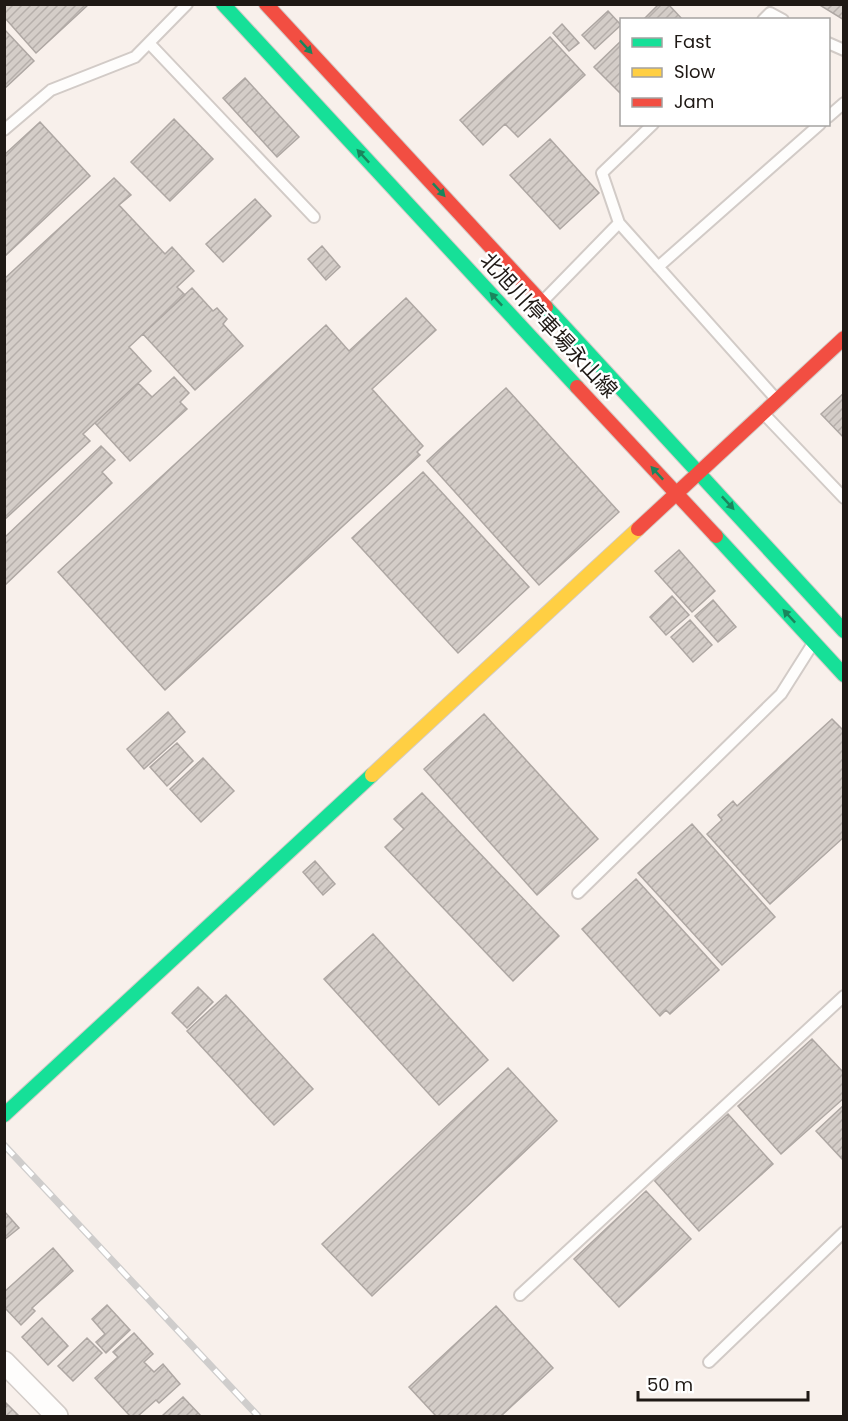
<svg xmlns="http://www.w3.org/2000/svg" width="848" height="1421" font-family="Poppins,'Noto Sans JP',sans-serif">
<style>
.building{fill:url(#building-hatch);stroke:#aea7a3;stroke-width:1.5}
.lines{fill:none;stroke-linecap:round;stroke-linejoin:round}
.lane-casing{stroke:#d2cbc7;stroke-width:14}
.street-casing{stroke:#d2cbc7;stroke-width:24}
.fast-casing{stroke:#d2cbc7;stroke-width:16}
.slow-casing{stroke:#d2cbc7;stroke-width:16}
.jam-casing{stroke:#d2cbc7;stroke-width:16}
.lane{stroke:#fefdfc;stroke-width:10}
.street{stroke:#fefdfc;stroke-width:21}
.fast{stroke:#16e098;stroke-width:14}
.slow{stroke:#ffcf43;stroke-width:14}
.jam{stroke:#f24e42;stroke-width:14}
.rail-casing{stroke:#cfcdcc;stroke-width:7}
.rail{stroke:#fff;stroke-width:4.5;stroke-dasharray:14;stroke-linecap:butt}
.oneway{fill:#1a865d}
.labels{text-anchor:middle;dominant-baseline:central;stroke-width:5;stroke-linejoin:round;paint-order:stroke}
.street-label{font-size:21px;fill:#1f1915;stroke:#fff}
</style>
<defs>
<pattern id="building-hatch" width="6" height="6" patternUnits="userSpaceOnUse" patternTransform="scale(1.5)"><rect width="6" height="6" fill="#d4cdc8"/><path d="M-1 1l2-2M0 6l6-6M5 7l2-2" fill="none" stroke="#b6afab"/></pattern>
</defs>
<rect width="100%" height="100%" fill="#f8f0eb"/>
<path class="building" d="M4,4H89L36,53L4,17Z
M659,4H668L683,20H643Z
M818,4H844V20Z
M608,11L621,25L595,49L582,35Z
M562,24L579,43L569,51L553,33Z
M4,29L34,61L4,89Z
M550,37L585,75L518,137L505,124L483,145L460,120Z
M622,40V95L594,67Z
M245,78L299,137L277,157L223,98Z
M174,119L213,159L170,201L131,162Z
M40,122L90,176L4,257V155Z
M550,139L599,193L560,229L510,175Z
M114,178L131,195L119,205L165,254L172,247L194,271L177,287L185,295L129,347L151,371L83,434L90,441L4,520V279Z
M255,199L271,216L223,262L206,244Z
M322,246L340,267L326,280L308,259Z
M192,288L213,311L217,308L227,319L223,324L243,346L195,390L143,334Z
M406,298L436,330L372,389L423,446L417,452L420,455L165,690L58,572L326,325L349,351Z
M174,377L189,393L180,402L187,409L130,461L95,423L138,383L152,397Z
M506,388L619,512L539,585L427,461Z
M844,393V438L821,414Z
M101,446L115,460L102,472L112,483L5,585L4,538Z
M423,472L529,587L458,653L352,538Z
M679,550L715,591L692,612L655,571Z
M672,596L689,615L666,635L650,617Z
M713,600L736,627L718,642L695,616Z
M690,620L712,645L693,662L671,637Z
M168,712L185,732L144,769L127,749Z
M484,714L598,839L537,895L424,769Z
M832,719L844,731V837L770,904L707,834L722,820L718,815L733,801L737,806Z
M177,743L193,761L167,786L150,767Z
M203,758L234,791L201,822L170,789Z
M422,793L559,936L513,981L385,847L404,829L394,819Z
M692,824L775,917L722,965L638,873Z
M315,861L335,884L323,895L303,872Z
M636,879L719,970L670,1014L666,1010L660,1016L582,929Z
M373,934L488,1060L439,1105L324,979Z
M198,987L213,1002L187,1028L172,1013Z
M226,995L313,1089L274,1125L187,1031Z
M812,1039L844,1073V1098L781,1154L738,1106Z
M508,1068L557,1121L372,1296L322,1244Z
M844,1105V1161L816,1131Z
M728,1114L773,1164L699,1231L654,1180Z
M646,1191L691,1239L619,1307L574,1259Z
M4,1211L19,1228L4,1240Z
M53,1248L73,1271L32,1308L35,1311L21,1325L4,1307V1292Z
M107,1305L130,1330L106,1353L96,1342L105,1334L92,1319Z
M496,1306L553,1368L501,1416H436L409,1387Z
M42,1318L68,1346L48,1365L22,1337Z
M134,1333L153,1354L144,1362L154,1372L163,1364L180,1384L159,1403L156,1400L138,1416H130L95,1378L118,1357L113,1352Z
M87,1338L102,1353L73,1381L58,1366Z
M183,1397L201,1416H162Z
M6,1403L19,1416H4Z"/>
<g class="lines">
<defs>
<path id="lane" d="M763,20L770,13L783,20
M149,43L314,217
M828,43L844,50
M828,117L844,103
M653,124L602,173L619,223L777,400
M4,130L51,90L135,57L187,4
M658,267L820,124
M542,302L619,223
M764,414L844,498
M578,893L781,694L812,645
M520,1295L844,996
M709,1362L844,1232"/>
<path id="street" d="M4,1362L57,1416"/>
<path id="fast" d="M223,4L577,387
M546,307L844,631
M716,536L844,675
M4,1115L372,775"/>
<path id="slow" d="M372,775L638,529"/>
<path id="jam" d="M266,4L546,307
M577,387L716,536
M638,529L844,338"/>
</defs>
<use href="#lane" class="lane-casing"/>
<use href="#street" class="street-casing"/>
<use href="#fast" class="fast-casing"/>
<use href="#slow" class="slow-casing"/>
<use href="#jam" class="jam-casing"/>
<use href="#lane" class="lane"/>
<use href="#street" class="street"/>
<use href="#fast" class="fast"/>
<use href="#slow" class="slow"/>
<use href="#jam" class="jam"/>
<defs>
<path id="rail" d="M4,1145L258,1416"/>
</defs>
<use href="#rail" class="rail-casing"/>
<use href="#rail" class="rail"/>
</g>
<defs><path id="oneway-solid" d="M-6-.8H1V-3.2L6.5 0L1 3.2V.8H-6Z" transform="scale(1.5)"/></defs>
<g class="oneway">
<use href="#oneway-solid" transform="translate(306 47) rotate(47)"/>
<use href="#oneway-solid" transform="translate(363 156) rotate(-133)"/>
<use href="#oneway-solid" transform="translate(439 190) rotate(47)"/>
<use href="#oneway-solid" transform="translate(496 299) rotate(-133)"/>
<use href="#oneway-solid" transform="translate(657 473) rotate(-133)"/>
<use href="#oneway-solid" transform="translate(728 503) rotate(47)"/>
<use href="#oneway-solid" transform="translate(789 616) rotate(-133)"/>
</g>
<g class="labels">
<g class="street-label">
<text transform="translate(549 325) rotate(47)">北旭川停車場永山線</text>
</g>
</g>
<rect width="848" height="1421" fill="none" stroke="#1f1915" stroke-width="12"/>
<rect x="620" y="18" width="210" height="108" fill="#ffffff" stroke="#a5a3a1" stroke-width="1.5"/>
<rect x="632" y="38" width="30" height="9" fill="#16e098" stroke="#a5a3a1" stroke-width="1.5"/>
<text x="674" y="48" font-size="18" fill="#1f1915">Fast</text>
<rect x="632" y="68" width="30" height="9" fill="#ffcf43" stroke="#a5a3a1" stroke-width="1.5"/>
<text x="674" y="78" font-size="18" fill="#1f1915">Slow</text>
<rect x="632" y="98" width="30" height="9" fill="#f24e42" stroke="#a5a3a1" stroke-width="1.5"/>
<text x="674" y="108" font-size="18" fill="#1f1915">Jam</text>
<path d="M638 1391v9h170v-9" fill="none" stroke="#1f1915" stroke-width="3"/>
<text x="647" y="1391" font-size="18" fill="#1f1915" stroke="#ffffff" stroke-width="4.5" paint-order="stroke">50 m</text>
</svg>
